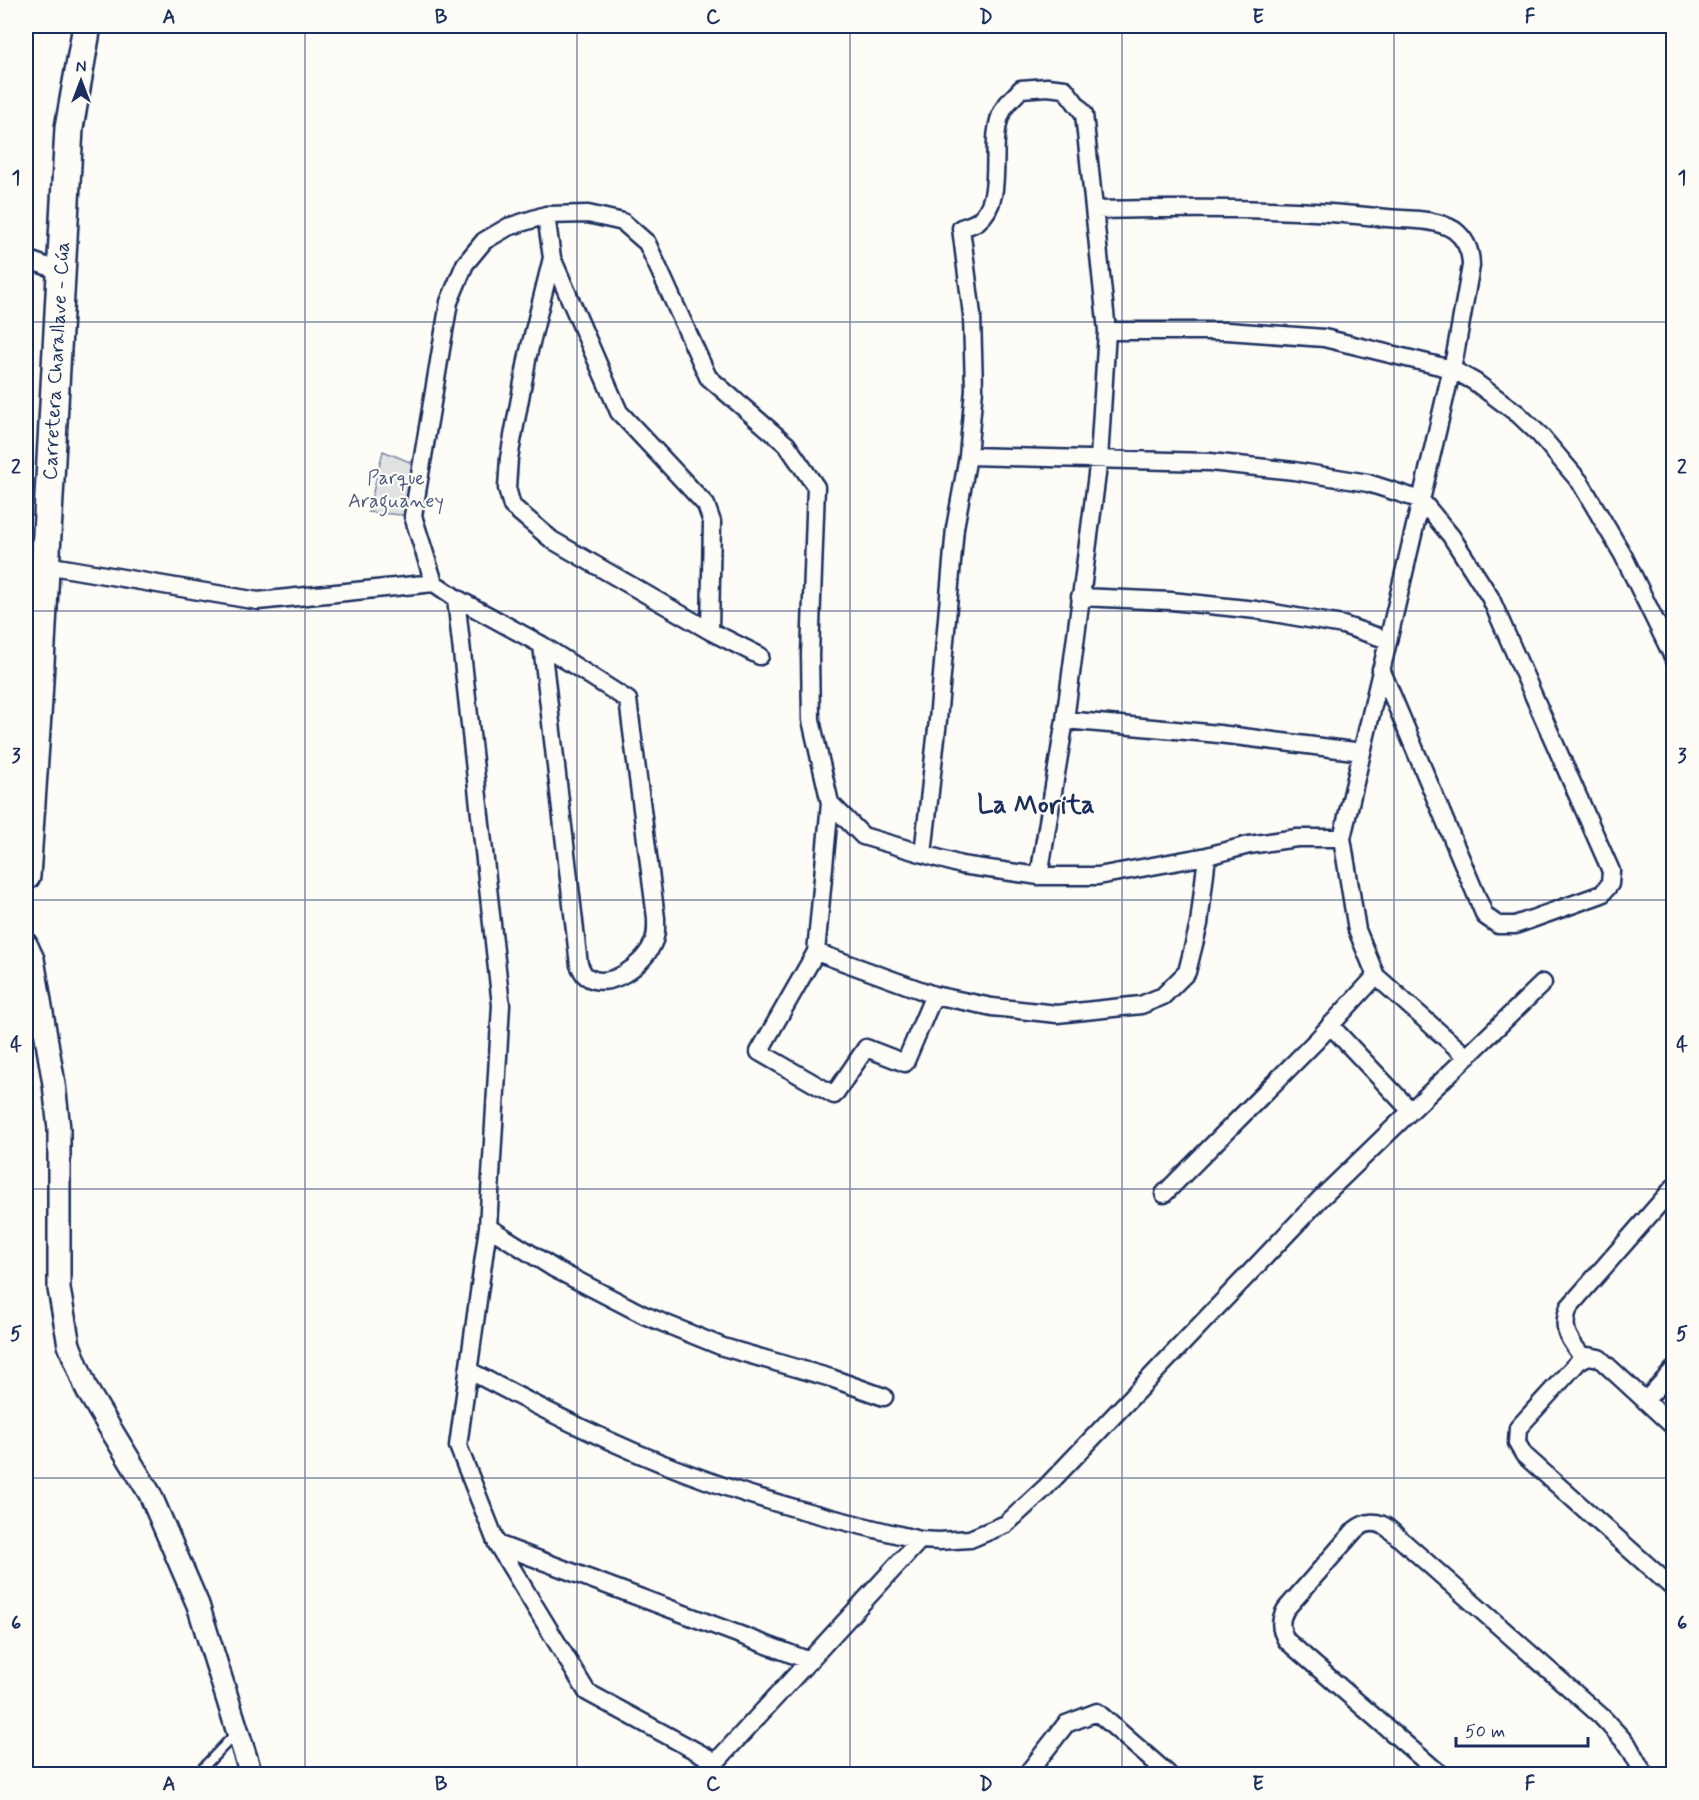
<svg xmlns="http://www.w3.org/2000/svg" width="1699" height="1800" font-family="Mynerve,sans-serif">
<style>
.green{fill:#e0e1e3;stroke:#7e88a0;stroke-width:1.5}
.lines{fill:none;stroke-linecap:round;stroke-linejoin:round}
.service-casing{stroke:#1b2f5e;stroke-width:13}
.minor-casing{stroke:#1b2f5e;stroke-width:21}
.tertiary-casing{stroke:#1b2f5e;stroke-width:26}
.trunk-casing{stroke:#1b2f5e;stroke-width:32}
.service{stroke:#fdfcf7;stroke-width:8}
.minor{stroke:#fdfcf7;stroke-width:16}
.tertiary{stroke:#fdfcf7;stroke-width:21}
.trunk{stroke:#fdfcf7;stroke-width:27}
.grid{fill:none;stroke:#1b2f5e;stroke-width:1.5;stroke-opacity:0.55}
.labels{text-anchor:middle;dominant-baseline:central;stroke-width:4.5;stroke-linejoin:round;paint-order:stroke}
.street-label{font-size:20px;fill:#1b2f5e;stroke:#fdfcf7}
.park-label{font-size:20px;fill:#4c5c7f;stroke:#fdfcf7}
.district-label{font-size:26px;font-weight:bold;fill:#1b2f5e;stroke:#fdfcf7}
.neatline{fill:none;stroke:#1b2f5e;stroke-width:2}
.grid-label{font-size:20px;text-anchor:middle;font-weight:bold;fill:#1b2f5e}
</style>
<rect width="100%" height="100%" fill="#fdfcf7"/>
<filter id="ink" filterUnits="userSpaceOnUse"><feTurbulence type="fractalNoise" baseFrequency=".0167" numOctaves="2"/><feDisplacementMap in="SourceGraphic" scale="12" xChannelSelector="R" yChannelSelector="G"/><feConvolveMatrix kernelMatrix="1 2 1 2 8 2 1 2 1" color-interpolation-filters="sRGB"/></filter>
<g filter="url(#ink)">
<path class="green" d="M383,451L422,467L413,516L368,512Z"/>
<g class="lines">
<defs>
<path id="service" d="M197,1774L237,1732"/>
<path id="minor" d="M1095,210C1193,208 1289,207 1387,218C1408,220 1435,218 1454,230C1466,239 1471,252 1471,266L1455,355L1342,838L1357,930L1376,976L1467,1057
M546,215L552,258L528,355L509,458L507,488L512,506L552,540L710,631L760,656
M552,258L619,412L706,505L712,522L710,631
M26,259L63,272
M1107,331H1227L1324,338L1452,369L1475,382L1518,414L1540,435L1580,482L1623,555L1674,659
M968,456L1210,462L1294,471L1368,483L1421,500L1451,536L1490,597L1611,871L1610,884L1602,894L1515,925H1498L1485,916L1381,669
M46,565L258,601L434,583L413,516L449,302L465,264L484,241L508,227L546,215L588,214L623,222L647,243L708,377L787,445L816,487L810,655L811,720L830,803L816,952L759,1052L834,1095L866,1048L905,1063L934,995L992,1007L1057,1014L1141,1005L1163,996L1187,972L1199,924L1207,856
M434,583L456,598L542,645L628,700L656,918C656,928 657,936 652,945C643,965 608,992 586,976C583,974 581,968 579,965L542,645
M1080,597L1171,601L1256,610L1343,625L1388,640
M456,598L501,1005L488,1227L458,1446L497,1544L587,1692L716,1762L920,1540L939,1541L970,1539L1006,1524L1045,1488L1320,1199L1543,983
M1065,720L1219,734L1362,752
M830,803L863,836L961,865L1039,876H1098L1207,856L1249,845L1297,838H1342
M923,854L938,720L955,528L968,456L974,389L972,315L961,228C967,226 974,224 978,221C1008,198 986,141 1003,110C1007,102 1016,95 1021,89L1047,87L1065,89L1084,114L1107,331L1099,459L1065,720L1039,876
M816,952L934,995
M1330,1025L1411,1111
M1164,1194L1317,1040L1376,976
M488,1227L555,1269L644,1315L723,1347L831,1378L884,1397
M1583,1358C1570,1340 1560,1331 1569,1307L1674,1187
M468,1370C539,1407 611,1445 687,1473C763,1502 841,1521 920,1540
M1645,1401L1674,1369
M1674,1427L1599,1358L1588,1356L1579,1361L1518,1428L1517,1443L1524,1455L1674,1589
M497,1544L810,1661
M1027,1774L1066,1724L1097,1712L1168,1774
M1440,1774L1287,1641C1280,1630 1279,1620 1286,1609L1355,1530C1366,1521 1378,1520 1389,1529L1601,1716L1628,1745L1644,1774"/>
<path id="tertiary" d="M26,944L33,959L54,1084L59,1129V1289L69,1345L87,1390L150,1494L198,1605L251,1774"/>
<g id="trunk">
<path id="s1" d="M26,876L38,700L69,128L87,26"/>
</g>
</defs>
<use href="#service" class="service-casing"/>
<use href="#minor" class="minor-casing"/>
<use href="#tertiary" class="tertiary-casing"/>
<use href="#trunk" class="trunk-casing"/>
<use href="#service" class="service"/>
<use href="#minor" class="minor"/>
<use href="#tertiary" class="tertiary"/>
<use href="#trunk" class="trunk"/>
</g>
</g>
<path class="grid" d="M305,26V1774M577,26V1774M850,26V1774M1122,26V1774M1394,26V1774M26,322H1674M26,611H1674M26,900H1674M26,1189H1674M26,1478H1674"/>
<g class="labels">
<g class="street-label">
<text stroke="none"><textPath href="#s1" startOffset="516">Carretera Charallave - Cúa</textPath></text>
</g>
<g class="park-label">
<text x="396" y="478">Parque<tspan x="396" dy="23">Araguaney</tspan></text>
</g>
<g class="district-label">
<text x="1036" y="806">La Morita</text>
</g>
</g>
<rect width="1699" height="1800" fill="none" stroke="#fdfcf7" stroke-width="66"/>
<g transform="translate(81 81)" stroke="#fdfcf7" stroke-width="4.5" paint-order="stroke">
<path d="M0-4.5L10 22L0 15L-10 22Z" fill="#1b2f5e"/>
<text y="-9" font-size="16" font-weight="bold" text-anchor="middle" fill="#1b2f5e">N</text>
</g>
<path d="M1456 1737v9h132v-9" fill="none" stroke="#1b2f5e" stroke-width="3"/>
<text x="1465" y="1737" font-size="18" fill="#1b2f5e" stroke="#fdfcf7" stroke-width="4.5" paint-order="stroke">50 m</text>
<rect x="33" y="33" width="1633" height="1734" class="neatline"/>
<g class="grid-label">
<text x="169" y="23">A</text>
<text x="441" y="23">B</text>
<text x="713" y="23">C</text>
<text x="986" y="23">D</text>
<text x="1258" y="23">E</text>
<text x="1530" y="23">F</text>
<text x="16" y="184">1</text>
<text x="1682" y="184">1</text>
<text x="16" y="473">2</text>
<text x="1682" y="473">2</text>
<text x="16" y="762">3</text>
<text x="1682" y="762">3</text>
<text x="16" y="1051">4</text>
<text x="1682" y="1051">4</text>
<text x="16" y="1340">5</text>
<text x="1682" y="1340">5</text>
<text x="16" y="1629">6</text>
<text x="1682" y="1629">6</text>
<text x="169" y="1790">A</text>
<text x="441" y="1790">B</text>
<text x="713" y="1790">C</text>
<text x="986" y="1790">D</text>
<text x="1258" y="1790">E</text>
<text x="1530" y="1790">F</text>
</g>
</svg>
